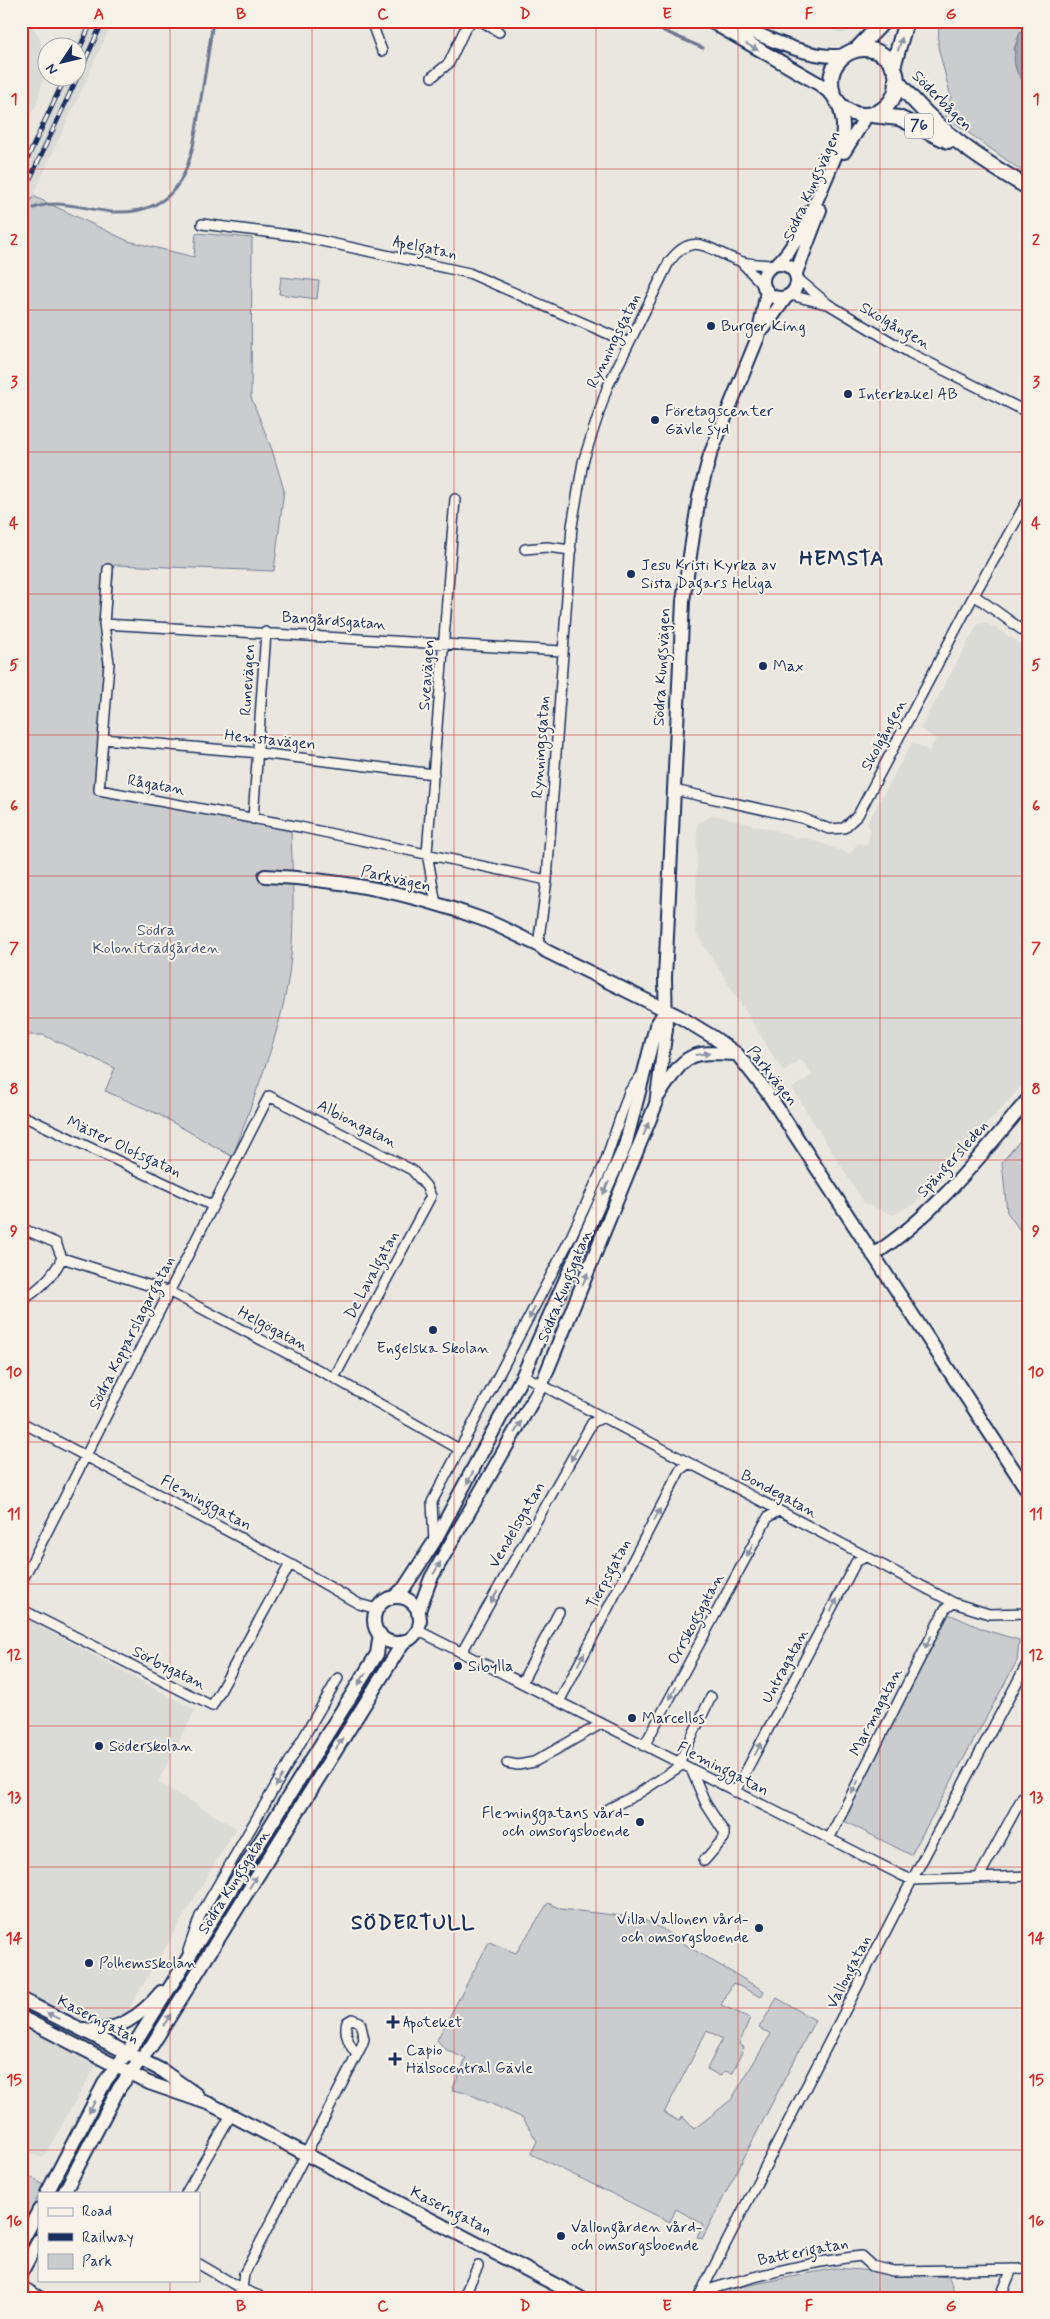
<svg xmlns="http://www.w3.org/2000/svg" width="1050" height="2319" font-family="Mynerve,sans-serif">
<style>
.built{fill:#dadad6}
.green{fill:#cbcccd;stroke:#737e96}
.water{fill:#a3a8b4;stroke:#6d7892}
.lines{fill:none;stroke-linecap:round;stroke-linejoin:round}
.stream{stroke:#6d7892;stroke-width:3}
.street-casing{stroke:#1b2f5e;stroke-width:12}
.secondary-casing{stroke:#1b2f5e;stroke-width:16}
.primary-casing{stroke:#1b2f5e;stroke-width:18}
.street{stroke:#f7f3e8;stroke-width:9}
.secondary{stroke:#f7f3e8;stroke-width:12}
.primary{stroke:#f7f3e8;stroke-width:14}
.rail-casing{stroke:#1b2f5e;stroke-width:5}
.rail{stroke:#f7f3e8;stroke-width:3;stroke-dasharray:9;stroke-linecap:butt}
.oneway{fill:#8991a3}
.grid{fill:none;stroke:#d62828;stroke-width:1;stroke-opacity:0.55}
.poi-dot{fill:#1b2f5e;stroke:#f7f3e8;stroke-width:2}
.labels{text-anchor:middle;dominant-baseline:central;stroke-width:4;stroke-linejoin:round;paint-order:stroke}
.shield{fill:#f7f3e8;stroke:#5d6a87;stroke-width:1}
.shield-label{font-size:15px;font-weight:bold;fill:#1b2f5e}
.street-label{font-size:16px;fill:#1b2f5e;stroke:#f7f3e8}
.poi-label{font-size:16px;fill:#1b2f5e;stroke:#f7f3e8;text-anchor:start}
.park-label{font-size:16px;fill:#47567a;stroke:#f7f3e8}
.district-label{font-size:21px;font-weight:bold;letter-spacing:1px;fill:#1b2f5e;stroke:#f7f3e8}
.neatline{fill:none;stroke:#d62828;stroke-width:2}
.grid-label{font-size:16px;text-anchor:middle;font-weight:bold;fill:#d62828}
</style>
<rect width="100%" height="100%" fill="#eae7e0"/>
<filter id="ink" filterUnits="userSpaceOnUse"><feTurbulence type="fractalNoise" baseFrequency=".02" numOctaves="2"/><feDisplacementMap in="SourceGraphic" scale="10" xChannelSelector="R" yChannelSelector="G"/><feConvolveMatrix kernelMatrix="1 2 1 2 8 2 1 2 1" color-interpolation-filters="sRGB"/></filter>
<g filter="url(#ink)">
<path class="built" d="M21,21H28L38,34L47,65L37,103L21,134Z
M86,21H113L21,222V166L61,78H78V48L74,47Z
M816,21H864L842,34Z
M986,623L1029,648V1078L914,1204L893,1215L864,1203L792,1088L812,1075L801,1059L783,1071L696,933L697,824L714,815L785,833L795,837L807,838L850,854L858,843L867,845L871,831L867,824L912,742L929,751L936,739L920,729L978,624Z
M21,1616L195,1710L158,1782L236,1828L122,2020L43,2158L21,2150Z"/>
<path class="green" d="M939,21H1029V29L1020,32L1014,49L1029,86V176L945,116L951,97L938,47Z
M33,196L128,241L194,257L196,233L252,238L251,397L272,450L284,490L274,571L114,565L96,790L291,826C292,875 296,925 289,974C280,1037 253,1097 233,1157L158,1114L105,1091L115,1068L43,1035H21V222Z
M281,277L319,281L317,299L279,294Z
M1029,1130V1243L1007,1212L1002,1162Z
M949,1614L985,1630L1019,1640L1017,1661L911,1855L842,1820Z
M548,1903L561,1909L640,1918L661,1928L692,1949L764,1991L761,1997L733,1983L721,2005L750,2018L739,2044L744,2047L733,2073L724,2071L720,2076L707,2069L722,2039L707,2030L664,2113L679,2121L682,2116L694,2129L731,2100L771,2034L759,2028L777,1998L815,2020L702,2239L697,2237L703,2224L676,2209L670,2222L531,2154L537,2141L523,2118L467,2093L452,2090L466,2059L445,2049L437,2040L489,1942L516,1953Z
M21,2172L44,2185L21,2230Z
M836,2268L949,2277L954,2291H983V2298H726L730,2289Z"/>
<path class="water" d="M1029,29V86C1009,71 1013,53 1020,32Z"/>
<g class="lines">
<path class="stream" d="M641,21L703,48
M34,208C60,198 86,210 113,212C185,215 192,161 200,104C205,76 209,49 213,21"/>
<defs>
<path id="street" d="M371,21L382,51
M481,21L499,32
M432,77L449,63L465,29L472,21
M202,224L298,236L469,273L629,343
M741,262L764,286
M797,278L828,304L910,353L1029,413
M790,295L826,304
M525,549L547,547L571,550
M108,569L104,624L109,663L99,790L300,827L547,880
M974,595L1029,635
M104,624L562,651
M103,739L259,753L434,774
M674,790L802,818L829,829L844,828L858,815L974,595L1029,498
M253,819L266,632
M436,904L427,853L455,499
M538,945L547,880L572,526L583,462L607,388L669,262C694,228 710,252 740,261C750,265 764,264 774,265
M21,1115L213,1206
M21,1228L56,1243L62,1258C53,1277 39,1290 21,1301
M62,1258L170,1292L334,1378L459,1449
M523,1375L954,1603L989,1614L1029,1613
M21,1422L290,1564L359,1604L377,1609
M434,1542L432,1502L570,1239L604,1165L629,1092L640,1077
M21,1583L269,1096L412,1170L426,1186L431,1196L334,1378
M21,1609L212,1706L290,1564
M417,1630L901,1875L912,1880L1029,1876
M462,1652L592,1423L603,1417
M522,1682L559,1612
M559,1702L680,1470L689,1463
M644,1746L768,1517L778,1511
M507,1763L518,1765L534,1762L601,1724
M679,1763L711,1697
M691,1769L706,1804L724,1832V1838L704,1861
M735,1792L856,1562L865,1557
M606,1810L636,1795L682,1765
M829,1839L945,1609L954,1603
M979,1877L1023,1796
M188,1951L200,1916L338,1678
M186,2193L231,2115
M199,2264L242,2289L264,2298
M21,2285L43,2298
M701,2292C754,2276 807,2262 861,2256L872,2266L893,2271L1029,2269
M237,2298L242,2289L244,2274L362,2045L364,2039L360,2022L352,2019L347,2022C343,2034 350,2046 357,2055
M463,2298L478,2266
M698,2298L912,1880L1029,1660
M1000,2298L1012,2269"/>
<path id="secondary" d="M710,21L819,84L834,96
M728,21C760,34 811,62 846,55
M844,152L867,115
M777,264C804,239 824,182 839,147C845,131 844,120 838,103
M763 281a17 17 0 1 1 34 0a17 17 0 1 1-34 0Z
M796,273L820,210
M764,328L786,297
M265,876C337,879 411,893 479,918C499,925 518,936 538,945L546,951L680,1017L713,1037L737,1054L767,1092L1029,1493
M659,1095C686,1054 687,1051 737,1054
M873,1255C935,1215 981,1155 1029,1098
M394,1597L404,1588L434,1542L523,1375L625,1146L656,1026L666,1010
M374 1620a23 23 0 1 1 46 0a23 23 0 1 1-46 0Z
M418,1613L431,1578L541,1386L656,1104L666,1029L665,978L683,601L699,497L710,455L758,337L767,291
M21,1999L163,2071L197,2095
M21,2017L149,2083L210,2104L231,2115L581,2298
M84,2029C115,2035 142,2015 161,1992
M47,2193L106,2080L139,2037L377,1654L380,1634
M64,2193L119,2088L152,2045L404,1641
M21,2243L39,2210
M21,2273L39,2240"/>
<path id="primary" d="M831 82a33 33 0 1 1 66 0a33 33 0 1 1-66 0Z
M857,49L884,21
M893,67L906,21
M896,80C937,130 973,156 1029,188
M872,115L899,118L948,141"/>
</defs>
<use href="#street" class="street-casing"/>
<use href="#secondary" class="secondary-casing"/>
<use href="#primary" class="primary-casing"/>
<use href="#street" class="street"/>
<use href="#secondary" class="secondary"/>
<use href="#primary" class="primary"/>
<defs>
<path id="rail" d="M78,52L92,21
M78,76L103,21
M21,172L65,78
M21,198L77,78"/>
</defs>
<use href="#rail" class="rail-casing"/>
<use href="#rail" class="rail"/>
</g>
<defs><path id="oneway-solid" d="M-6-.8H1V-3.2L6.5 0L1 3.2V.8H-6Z" transform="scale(1.25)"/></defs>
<g class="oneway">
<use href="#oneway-solid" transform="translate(900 44) rotate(-73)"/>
<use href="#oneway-solid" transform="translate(752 47) rotate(30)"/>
<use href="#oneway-solid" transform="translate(703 1054) rotate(-7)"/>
<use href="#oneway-solid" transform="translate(646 1129) rotate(-69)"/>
<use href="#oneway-solid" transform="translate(606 1188) rotate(114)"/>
<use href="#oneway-solid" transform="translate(585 1279) rotate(-68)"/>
<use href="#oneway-solid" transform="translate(532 1313) rotate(117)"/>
<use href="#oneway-solid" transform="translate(518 1427) rotate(-60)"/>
<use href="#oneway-solid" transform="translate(574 1455) rotate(120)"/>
<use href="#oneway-solid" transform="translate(470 1478) rotate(117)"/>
<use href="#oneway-solid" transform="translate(657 1515) rotate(-62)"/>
<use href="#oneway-solid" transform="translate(750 1550) rotate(118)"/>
<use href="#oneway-solid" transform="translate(437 1568) rotate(-60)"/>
<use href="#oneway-solid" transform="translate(494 1597) rotate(120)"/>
<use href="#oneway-solid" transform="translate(834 1605) rotate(-62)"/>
<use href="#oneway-solid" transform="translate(928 1642) rotate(117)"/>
<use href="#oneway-solid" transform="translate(581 1659) rotate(-62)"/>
<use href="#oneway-solid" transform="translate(362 1679) rotate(122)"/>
<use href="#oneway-solid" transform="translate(673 1693) rotate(118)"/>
<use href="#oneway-solid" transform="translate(339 1744) rotate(-58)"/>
<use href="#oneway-solid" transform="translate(758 1749) rotate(-62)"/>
<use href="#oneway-solid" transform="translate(279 1781) rotate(120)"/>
<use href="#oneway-solid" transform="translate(855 1787) rotate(117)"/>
<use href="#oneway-solid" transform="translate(253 1882) rotate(-58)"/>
<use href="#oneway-solid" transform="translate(53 2016) rotate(-153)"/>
<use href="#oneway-solid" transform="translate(167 2020) rotate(-58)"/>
<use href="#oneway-solid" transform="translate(92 2107) rotate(117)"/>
</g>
</g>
<path class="grid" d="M170,21V2193M312,21V2298M454,21V2298M596,21V2298M738,21V2298M880,21V2298M21,169H1029M21,310H1029M21,452H1029M21,594H1029M21,735H1029M21,876H1029M21,1018H1029M21,1160H1029M21,1301H1029M21,1442H1029M21,1584H1029M21,1726H1029M21,1867H1029M21,2008H1029M21,2150H1029M170,2280V2298"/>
<g class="poi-dot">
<circle cx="711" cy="326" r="5"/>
<circle cx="848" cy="394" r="5"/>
<circle cx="655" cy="420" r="5"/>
<circle cx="631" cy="574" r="5"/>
<circle cx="763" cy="666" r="5"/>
<circle cx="433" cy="1330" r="5"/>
<circle cx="458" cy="1666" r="5"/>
<circle cx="632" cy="1718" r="5"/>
<circle cx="99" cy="1746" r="5"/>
<circle cx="640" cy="1822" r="5"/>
<circle cx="759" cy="1928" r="5"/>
<circle cx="89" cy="1963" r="5"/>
<path d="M390.5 2014.5h5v5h5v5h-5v5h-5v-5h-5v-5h5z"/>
<path d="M392.5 2051.5h5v5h5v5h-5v5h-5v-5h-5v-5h5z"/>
<circle cx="561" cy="2236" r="5"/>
</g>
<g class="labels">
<rect class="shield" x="905" y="113.5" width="28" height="25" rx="4"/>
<g class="shield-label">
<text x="919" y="126">76</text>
</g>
<g class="street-label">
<text transform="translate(942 101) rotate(45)">Söderbågen</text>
<text transform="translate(812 186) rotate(-66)">Södra Kungsvägen</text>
<text transform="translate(425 248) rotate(12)">Apelgatan</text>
<text transform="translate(895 326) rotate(30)">Skolgången</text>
<text transform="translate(614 341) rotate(-64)">Rynningsgatan</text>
<text transform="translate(334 621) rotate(4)">Bangårdsgatan</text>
<text transform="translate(662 667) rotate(-87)">Södra Kungsvägen</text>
<text transform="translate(427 675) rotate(-86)">Sveavägen</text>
<text transform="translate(248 680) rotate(-87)">Runevägen</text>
<text transform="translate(884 735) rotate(-62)">Skolgången</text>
<text transform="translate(270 740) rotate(6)">Hemstavägen</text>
<text transform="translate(541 747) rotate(-86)">Rynningsgatan</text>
<text transform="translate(156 785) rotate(10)">Rågatan</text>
<text transform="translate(396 879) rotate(13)">Parkvägen</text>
<text transform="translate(772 1076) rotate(52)">Parkvägen</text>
<text transform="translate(357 1124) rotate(27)">Albiongatan</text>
<text transform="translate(124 1147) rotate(25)">Mäster Olofsgatan</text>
<text transform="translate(953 1159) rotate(-48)">Spängersleden</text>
<text transform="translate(372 1275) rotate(-62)">De Lavalgatan</text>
<text transform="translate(565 1286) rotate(-68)">Södra Kungsgatan</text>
<text transform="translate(273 1329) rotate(28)">Helgögatan</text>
<text transform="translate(132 1333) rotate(-63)">Södra Kopparslagargatan</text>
<text transform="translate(779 1494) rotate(28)">Bondegatan</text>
<text transform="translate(206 1503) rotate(28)">Fleminggatan</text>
<text transform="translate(517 1525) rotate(-60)">Vendelsgatan</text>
<text transform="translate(609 1574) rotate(-62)">Tierpsgatan</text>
<text transform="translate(696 1619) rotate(-62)">Orrskogsgatan</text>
<text transform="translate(785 1666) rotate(-62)">Untragatan</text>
<text transform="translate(169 1668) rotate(26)">Sörbygatan</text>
<text transform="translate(876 1712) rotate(-63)">Marmagatan</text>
<text transform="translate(723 1769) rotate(27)">Fleminggatan</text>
<text transform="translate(234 1882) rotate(-58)">Södra Kungsgatan</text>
<text transform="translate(849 1972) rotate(-63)">Vallongatan</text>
<text transform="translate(98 2020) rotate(27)">Kaserngatan</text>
<text transform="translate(451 2211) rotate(27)">Kaserngatan</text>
<text transform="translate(803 2252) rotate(-11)">Batterigatan</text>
</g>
<g class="poi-label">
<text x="721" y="326">Burger King</text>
<text x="858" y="394">Interkakel AB</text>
<text x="665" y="411">Företagscenter<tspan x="665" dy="18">Gävle syd</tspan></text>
<text x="641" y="565">Jesu Kristi Kyrka av<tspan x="641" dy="18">Sista Dagars Heliga</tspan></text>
<text x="773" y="666">Max</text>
<text x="433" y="1348" text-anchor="middle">Engelska Skolan</text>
<text x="468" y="1666">Sibylla</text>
<text x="642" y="1718">Marcellos</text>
<text x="109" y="1746">Söderskolan</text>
<text x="630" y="1813" text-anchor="end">Fleminggatans vård-<tspan x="630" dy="18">och omsorgsboende</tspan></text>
<text x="749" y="1919" text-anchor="end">Villa Vallonen vård-<tspan x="749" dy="18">och omsorgsboende</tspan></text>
<text x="99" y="1963">Polhemsskolan</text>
<text x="403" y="2022">Apoteket</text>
<text x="406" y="2050">Capio<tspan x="406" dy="18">Hälsocentral Gävle</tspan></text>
<text x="571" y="2227">Vallongården vård-<tspan x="571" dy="18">och omsorgsboende</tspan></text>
</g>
<g class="park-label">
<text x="156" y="930">Södra<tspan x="156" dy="18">Koloniträdgården</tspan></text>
</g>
<g class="district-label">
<text x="842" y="559">HEMSTA</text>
<text x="413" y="1923">SÖDERTULL</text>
</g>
</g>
<rect width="1050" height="2319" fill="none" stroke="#f7f3e8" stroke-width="55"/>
<rect x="38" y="2192" width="162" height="90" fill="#f7f3e8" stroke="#9fa5b1"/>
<rect x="48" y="2208" width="25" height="8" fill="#f7f3e8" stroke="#9fa5b1"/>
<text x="82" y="2216" font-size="15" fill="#1b2f5e">Road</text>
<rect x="48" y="2233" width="25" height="8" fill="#1b2f5e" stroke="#9fa5b1"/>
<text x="82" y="2242" font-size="15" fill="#1b2f5e">Railway</text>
<rect x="48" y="2254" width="25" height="15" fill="#cbcccd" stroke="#9fa5b1"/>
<text x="82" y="2266" font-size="15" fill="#1b2f5e">Park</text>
<g transform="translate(62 62) rotate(235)"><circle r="24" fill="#f7f3e8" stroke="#9fa5b1"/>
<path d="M0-4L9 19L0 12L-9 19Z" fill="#1b2f5e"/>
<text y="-8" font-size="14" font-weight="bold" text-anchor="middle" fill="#1b2f5e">N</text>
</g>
<rect x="28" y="28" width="994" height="2264" class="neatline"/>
<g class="grid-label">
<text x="99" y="19">A</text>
<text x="241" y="19">B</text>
<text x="383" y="19">C</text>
<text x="525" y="19">D</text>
<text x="667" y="19">E</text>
<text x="809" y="19">F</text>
<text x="951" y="19">G</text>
<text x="14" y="104">1</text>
<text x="1036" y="104">1</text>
<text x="14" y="245">2</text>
<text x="1036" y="245">2</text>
<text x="14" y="387">3</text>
<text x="1036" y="387">3</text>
<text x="14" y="528">4</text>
<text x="1036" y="528">4</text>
<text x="14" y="670">5</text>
<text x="1036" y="670">5</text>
<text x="14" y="811">6</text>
<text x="1036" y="811">6</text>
<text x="14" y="953">7</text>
<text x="1036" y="953">7</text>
<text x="14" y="1094">8</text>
<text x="1036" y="1094">8</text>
<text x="14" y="1236">9</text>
<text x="1036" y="1236">9</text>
<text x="14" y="1377">10</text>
<text x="1036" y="1377">10</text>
<text x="14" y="1519">11</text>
<text x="1036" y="1519">11</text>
<text x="14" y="1660">12</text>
<text x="1036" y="1660">12</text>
<text x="14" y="1802">13</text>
<text x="1036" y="1802">13</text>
<text x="14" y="1943">14</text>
<text x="1036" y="1943">14</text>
<text x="14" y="2085">15</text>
<text x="1036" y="2085">15</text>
<text x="14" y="2226">16</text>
<text x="1036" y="2226">16</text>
<text x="99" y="2311">A</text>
<text x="241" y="2311">B</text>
<text x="383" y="2311">C</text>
<text x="525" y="2311">D</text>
<text x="667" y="2311">E</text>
<text x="809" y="2311">F</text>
<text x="951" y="2311">G</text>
</g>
</svg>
